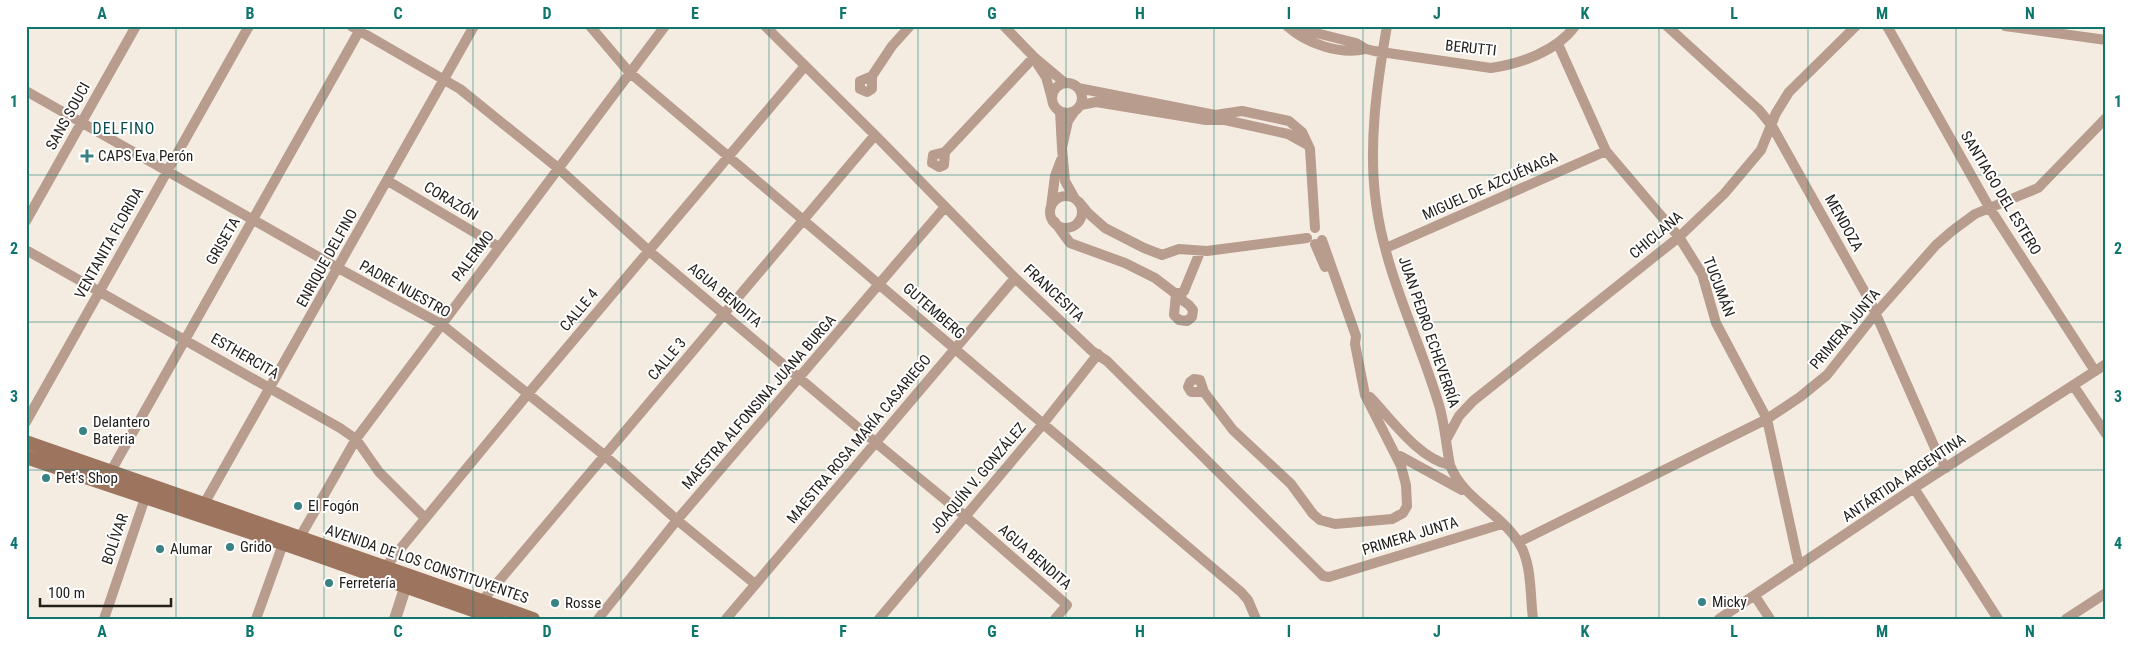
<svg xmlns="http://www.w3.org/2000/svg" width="2132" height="645" font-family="'Roboto Condensed',sans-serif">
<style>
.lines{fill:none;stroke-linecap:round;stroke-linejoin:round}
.minor{stroke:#b89c8d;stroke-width:10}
.tertiary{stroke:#b89c8d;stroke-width:12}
.secondary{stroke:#9d745e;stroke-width:14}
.grid{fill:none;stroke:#0f766e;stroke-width:1;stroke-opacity:0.55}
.poi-dot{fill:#398284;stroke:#fff;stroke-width:2}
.labels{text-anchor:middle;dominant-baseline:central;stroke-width:4;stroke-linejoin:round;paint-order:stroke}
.street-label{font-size:15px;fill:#23201c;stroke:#fff}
.poi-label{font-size:15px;fill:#23201c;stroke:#fff;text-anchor:start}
.neighbourhood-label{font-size:16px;letter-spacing:1px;fill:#094a4c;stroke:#fff}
.neatline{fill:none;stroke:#0f766e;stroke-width:2}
.grid-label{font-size:16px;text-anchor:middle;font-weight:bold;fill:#0f766e}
</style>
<rect width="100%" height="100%" fill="#f4ece1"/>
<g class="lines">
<path class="minor" d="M351,26L460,89L558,168L649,251L875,442L965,516L1067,605L1055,619
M590,26L629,72L1241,592L1248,600L1256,619
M765,26L875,135L1015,278L1092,351L1107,361L1323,576L1329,577L1502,524
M1004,26L1034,57L1065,83
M1287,26C1307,44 1340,55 1366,49
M1303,26L1316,33L1356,43L1366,49L1374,51L1491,68C1520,64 1557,51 1575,26
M1387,26C1377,83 1368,145 1376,203C1385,273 1419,338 1439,405C1445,425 1446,445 1450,465C1463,499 1500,512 1519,543C1532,563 1530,595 1533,619
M1667,26L1759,110L1772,126L1871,303L1938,455L1946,468
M1887,26L1989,207L2095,371
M2005,26L2106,40
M1558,44L1606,151L1679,237L1702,274L1716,323L1767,419L1799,566
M1038,65L1046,77L1052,99
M872,76L860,81V89L867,92L872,89V76L892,46L910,26
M1052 98a15 15 0 1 1 30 0a15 15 0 1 1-30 0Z
M1078,88L1215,115L1242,111L1289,121L1302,132L1310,149L1315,228
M26,91L338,268L441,324L604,455L677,520L755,584
M1081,105L1096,102L1206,120H1225L1288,134L1308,145
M1060,111L1062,148L1068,121L1074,112
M1062,148L1065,181L1075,199
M945,152L944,165L939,167L932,163L933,155L945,152L1034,57
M388,181L499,247
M1050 212a16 16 0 1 1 32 0a16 16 0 1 1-32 0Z
M1079,202L1088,213L1105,228L1144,248L1162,255L1179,249L1207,251L1307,238
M1051,207L1055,176L1061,160
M26,221L136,26
M1054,221L1070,243L1125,263L1155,278L1176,294L1184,291L1200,252
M1315,244L1325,267
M1386,248L1606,151
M26,250L340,428L356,439L379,472L425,518
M1176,294L1174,315L1179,320L1187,321L1192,317L1193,310L1189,305L1182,300L1181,293
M2073,385L2106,434
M1204,392H1191L1188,387L1190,382L1194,379L1200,380L1204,392L1233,430L1291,484L1313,514L1320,520L1335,524L1392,519L1403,513L1407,506L1406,485L1401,466L1365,395L1355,344L1356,336L1322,240
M1370,397C1391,419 1419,459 1450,465
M26,422L249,26
M1446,440L1459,416L1473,401L1679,237L1724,194L1761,150L1776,113L1789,92L1856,26
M1400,456L1462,490
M111,471L362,26
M1914,488L1998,619
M204,504L474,26
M1519,542L1767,419L1800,397L1827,375L1876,313L1936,245L1952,231L1975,214L2038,188L2106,118
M382,571L527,395L805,66
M1755,596L1770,619
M482,601L875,135
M104,619L145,498
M256,619L283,544L300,537L356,439L665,26
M598,619L677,520L945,207
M726,619L1015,278
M879,619L1043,424L1098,354
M1719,619L1914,488L2106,364
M2066,619L2106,593"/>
<path class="tertiary" d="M395,619L408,579"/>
<path class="secondary" d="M26,442L533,619
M26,457L294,547L498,619"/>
</g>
<path class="grid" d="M176,26V619M324,26V619M473,26V619M621,26V619M769,26V619M918,26V619M1066,26V619M1214,26V619M1363,26V619M1511,26V619M1659,26V619M1808,26V619M1956,26V619M26,175H2106M26,322H2106M26,470H2106"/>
<g class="poi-dot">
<path d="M84.5 148.5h5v5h5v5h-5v5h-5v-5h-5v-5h5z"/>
<circle cx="83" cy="431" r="5"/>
<circle cx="46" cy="478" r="5"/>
<circle cx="298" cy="506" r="5"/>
<circle cx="230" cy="547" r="5"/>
<circle cx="160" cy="549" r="5"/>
<circle cx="329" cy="583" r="5"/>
<circle cx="1702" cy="602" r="5"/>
<circle cx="555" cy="603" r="5"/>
</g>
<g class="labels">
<g class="street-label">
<text transform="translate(1471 48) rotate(6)">BERUTTI</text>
<text transform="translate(68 116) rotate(-61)">SANS SOUCI</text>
<text transform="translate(1490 186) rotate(-24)">MIGUEL DE AZCUÉNAGA</text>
<text transform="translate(2001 193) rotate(59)">SANTIAGO DEL ESTERO</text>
<text transform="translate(451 201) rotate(31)">CORAZÓN</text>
<text transform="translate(1844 223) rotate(61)">MENDOZA</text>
<text transform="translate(1656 235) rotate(-40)">CHICLANA</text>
<text transform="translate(223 241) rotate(-60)">GRISETA</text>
<text transform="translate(109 243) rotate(-61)">VENTANITA FLORIDA</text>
<text transform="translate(473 256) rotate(-53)">PALERMO</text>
<text transform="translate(327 258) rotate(-61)">ENRIQUE DELFINO</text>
<text transform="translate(1719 287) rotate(69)">TUCUMÁN</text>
<text transform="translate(405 289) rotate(29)">PADRE NUESTRO</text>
<text transform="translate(1054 293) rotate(43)">FRANCESITA</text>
<text transform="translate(725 295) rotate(40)">AGUA BENDITA</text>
<text transform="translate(579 310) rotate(-50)">CALLE 4</text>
<text transform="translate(934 311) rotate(41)">GUTEMBERG</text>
<text transform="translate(1845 329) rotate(-50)">PRIMERA JUNTA</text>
<text transform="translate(1429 332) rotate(71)">JUAN PEDRO ECHEVERRÍA</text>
<text transform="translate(245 356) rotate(30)">ESTHERCITA</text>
<text transform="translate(667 359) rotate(-50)">CALLE 3</text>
<text transform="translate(759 402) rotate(-49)">MAESTRA ALFONSINA JUANA BURGA</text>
<text transform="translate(859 439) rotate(-50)">MAESTRA ROSA MARÍA CASARIEGO</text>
<text transform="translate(978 478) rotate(-50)">JOAQUÍN V. GONZÁLEZ</text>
<text transform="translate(1904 478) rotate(-34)">ANTÁRTIDA ARGENTINA</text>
<text transform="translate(1410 536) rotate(-17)">PRIMERA JUNTA</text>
<text transform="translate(115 539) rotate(-71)">BOLÍVAR</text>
<text transform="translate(1035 557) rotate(41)">AGUA BENDITA</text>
<text transform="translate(427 564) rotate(19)">AVENIDA DE LOS CONSTITUYENTES</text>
</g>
<g class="poi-label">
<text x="98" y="156">CAPS Eva Perón</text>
<text x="93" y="422">Delantero<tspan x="93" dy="17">Bateria</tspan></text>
<text x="56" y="478">Pet's Shop</text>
<text x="308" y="506">El Fogón</text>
<text x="240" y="547">Grido</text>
<text x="170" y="549">Alumar</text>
<text x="339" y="583">Ferretería</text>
<text x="1712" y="602">Micky</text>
<text x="565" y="603">Rosse</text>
</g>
<g class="neighbourhood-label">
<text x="124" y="128">DELFINO</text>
</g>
</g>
<rect width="2132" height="645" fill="none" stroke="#ffffff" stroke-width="55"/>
<path d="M40 598v8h131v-8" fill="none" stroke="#23201c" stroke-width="2.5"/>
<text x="48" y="598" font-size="15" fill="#23201c" stroke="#ffffff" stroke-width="4" paint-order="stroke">100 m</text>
<rect x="28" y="28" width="2076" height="590" class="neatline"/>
<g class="grid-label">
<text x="102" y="19">A</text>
<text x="250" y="19">B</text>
<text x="398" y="19">C</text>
<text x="547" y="19">D</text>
<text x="695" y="19">E</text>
<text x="843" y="19">F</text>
<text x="992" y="19">G</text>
<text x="1140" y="19">H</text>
<text x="1289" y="19">I</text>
<text x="1437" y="19">J</text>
<text x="1585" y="19">K</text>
<text x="1734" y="19">L</text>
<text x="1882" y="19">M</text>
<text x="2030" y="19">N</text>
<text x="14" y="107">1</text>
<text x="2118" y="107">1</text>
<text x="14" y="254">2</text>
<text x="2118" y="254">2</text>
<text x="14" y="402">3</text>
<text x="2118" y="402">3</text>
<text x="14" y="549">4</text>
<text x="2118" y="549">4</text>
<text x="102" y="637">A</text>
<text x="250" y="637">B</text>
<text x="398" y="637">C</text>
<text x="547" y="637">D</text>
<text x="695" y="637">E</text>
<text x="843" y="637">F</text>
<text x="992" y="637">G</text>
<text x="1140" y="637">H</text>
<text x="1289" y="637">I</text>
<text x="1437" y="637">J</text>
<text x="1585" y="637">K</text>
<text x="1734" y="637">L</text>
<text x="1882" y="637">M</text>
<text x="2030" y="637">N</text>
</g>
</svg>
